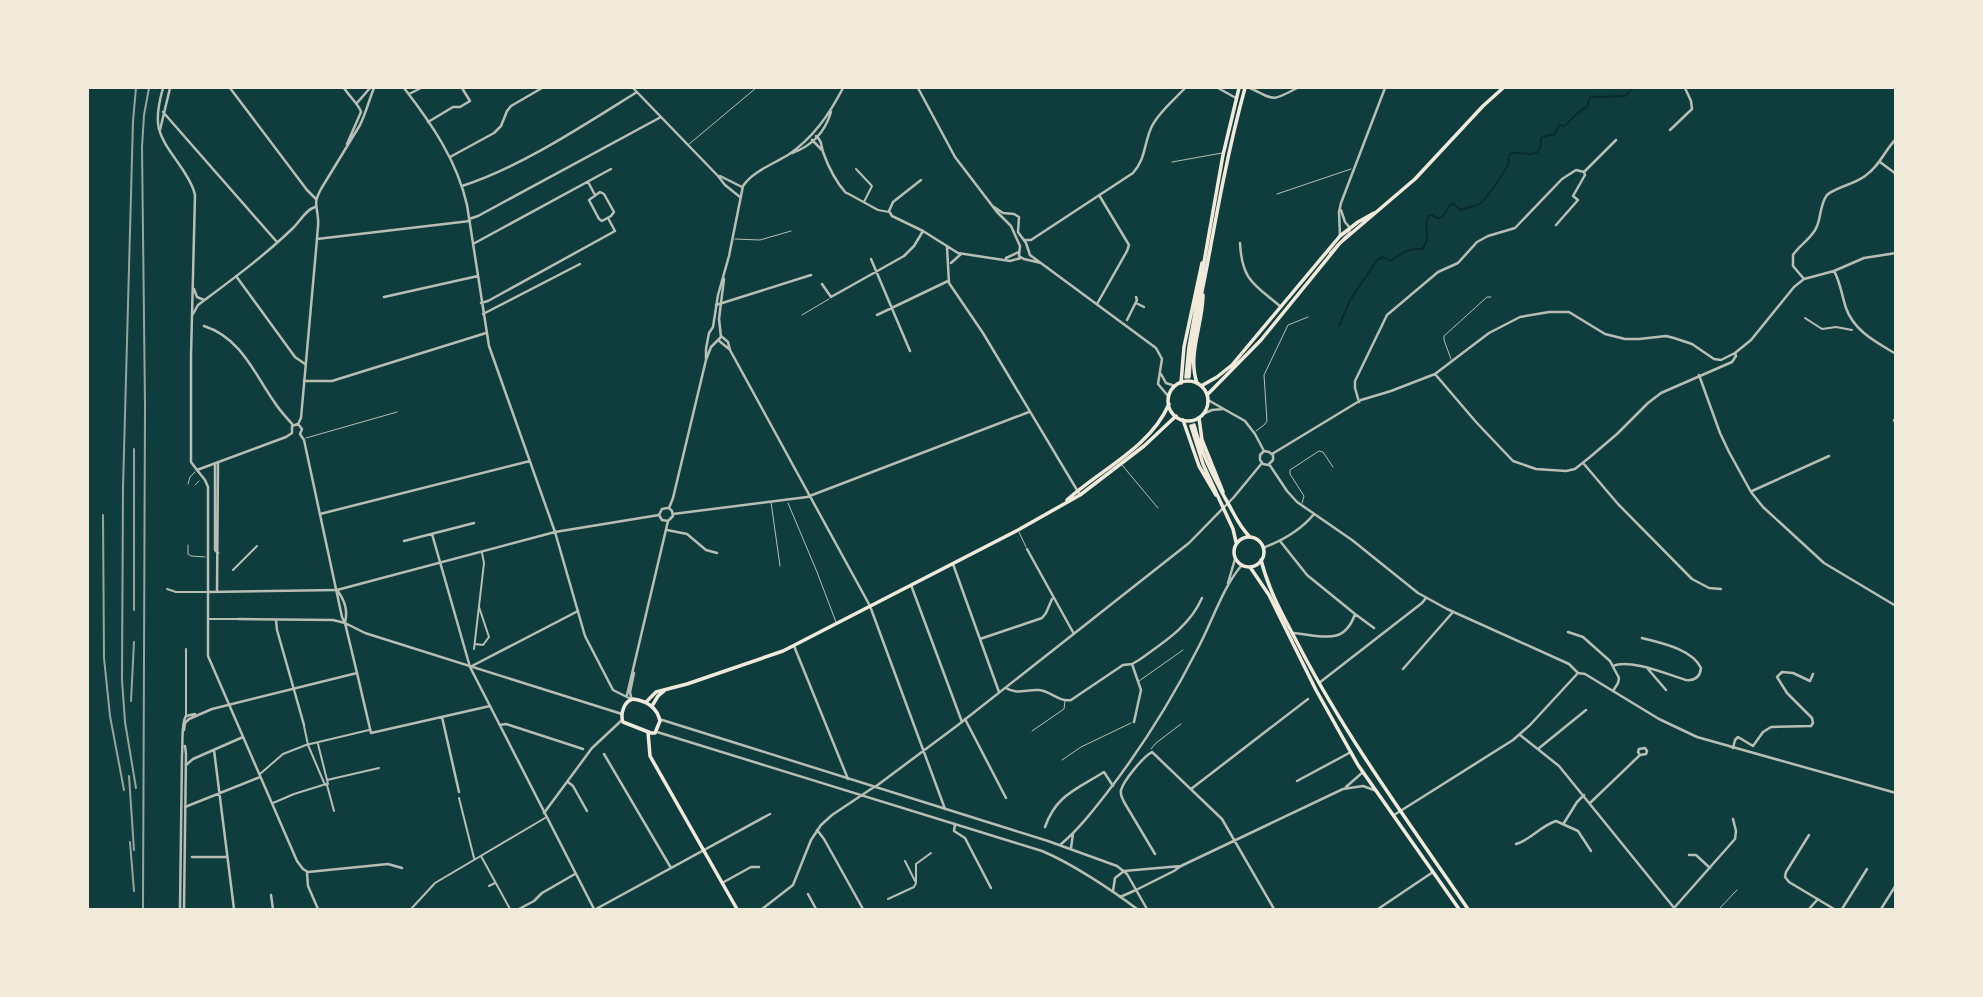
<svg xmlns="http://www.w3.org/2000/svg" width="1983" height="997" font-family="'Alegreya Sans',sans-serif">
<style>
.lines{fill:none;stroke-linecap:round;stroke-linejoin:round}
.stream{stroke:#0a2a2b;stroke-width:2}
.service{stroke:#b8beb3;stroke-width:1}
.pedestrian{stroke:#b8beb3;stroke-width:2}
.minor{stroke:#b8beb3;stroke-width:2.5}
.tertiary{stroke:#b8beb3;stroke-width:2.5}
.secondary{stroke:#f1e9da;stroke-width:3.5}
.primary{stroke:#f1e9da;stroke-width:3.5}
.rail{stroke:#97a49c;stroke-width:2}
</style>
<rect width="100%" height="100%" fill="#0f3d3e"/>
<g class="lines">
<path class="stream" d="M1339,326L1350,300L1377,260L1383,257L1390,261C1402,253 1408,248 1422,249C1432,238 1423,228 1428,216L1432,215L1437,218H1441L1452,203L1461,210C1467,207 1472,207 1478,205C1485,201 1505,172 1508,164C1509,161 1508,157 1510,154C1523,149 1542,164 1541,138L1549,135H1554L1559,125L1565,126C1569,121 1581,109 1587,107L1590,97L1625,96L1633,88"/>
<path class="service" d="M688,145L756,88
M1172,162L1222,153
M1277,194L1351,169
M735,239L760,240L791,231
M802,315L829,299
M1451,359L1444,340V336L1487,297H1491
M1256,431L1264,425L1267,421L1264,375L1288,325L1308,317
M306,438L397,412
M1122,465L1158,508
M188,484L190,477L195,472
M195,485L199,481
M771,502L780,566
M788,503L817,572L836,622
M1302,503L1304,496L1290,474V470L1319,451L1323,452L1333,467
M1019,532L1026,547
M188,545V554L191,556L205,557
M1139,681L1183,650
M1032,731L1064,709L1065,701
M1151,749L1156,743L1181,724
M1062,760L1081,747L1131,723
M1719,909L1737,890"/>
<path class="pedestrian" d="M856,169L872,186L864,202
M847,193L878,210L889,212
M1805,318L1822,329L1836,327L1852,330
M233,570L257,546
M167,589L176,592H207
M208,619H238
M475,644L483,645L489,637L479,607
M474,649L484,563L482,553
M186,715V649
M304,726L308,745L325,785
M318,744L328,784H326
M260,774L283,754L306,745L369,730
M327,780L379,768
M327,785L334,811
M459,798L474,858
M273,803L294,794L323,785
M481,856L510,909
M905,861L915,881
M489,886L495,883
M888,899L914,887L916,883V864L931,853
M411,909L435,883L545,818"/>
<path class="minor" d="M230,88L307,190L316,199
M404,88C432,124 457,161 467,205L489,346L555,532L659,515
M633,88L718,176L725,185L740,197
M1218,88L1236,98
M1250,88C1275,100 1271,102 1297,88
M409,94L421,88
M163,112L277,242
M428,122L453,107H460L470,101L462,88
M160,130L170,88
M1670,130L1692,109L1691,101L1685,88
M816,136C822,141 821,145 823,152C828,166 836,182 846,193
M812,140L822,150
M450,157L494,133L501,126L507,111L511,106L542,88
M1880,162L1896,174
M720,176L742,187
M921,180L893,202L889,211L892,216L923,231L958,253L1010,261L1021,258
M588,182L595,195
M462,186C521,167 584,125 637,92
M600,192L604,194L614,212L611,216L602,221L599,219L589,200Z
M469,219L478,216L661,117
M1556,225L1578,200L1573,196L1585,175L1584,172
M1340,236L1339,212L1341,203L1385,88
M317,239L470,221
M1024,240H1031L1133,173C1146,159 1144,142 1152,126C1159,112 1174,100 1185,88
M1240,243C1242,281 1254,284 1281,307
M473,244L611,169
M947,247L949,283L983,333L1080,495
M1330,253L1349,233L1350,228L1345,222L1341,210
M1006,258L1019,252
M871,259L910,351
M951,263L961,254
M1834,271L1864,258L1896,253
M236,276L295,357L305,364
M1804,279L1793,266V255C1800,244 1813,238 1817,226C1821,217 1820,204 1827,195C1834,188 1855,184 1865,176C1880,166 1884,151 1896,139
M822,284L831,297L904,256L914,246L923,231
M194,289L197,297L204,300
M384,297L478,276
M481,303L488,301L615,231L608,218
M1136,303L1144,307
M1097,304L1127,251L1129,245L1099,195
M716,305L811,275
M193,314L198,305C230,281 263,257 292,229C300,222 305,210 315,207
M483,314L580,264
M877,315L948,281
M1127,320L1137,300L1136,297
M204,326C241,338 254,373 275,403C280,411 287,418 293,425
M721,336L728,342L730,350L870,606L945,809
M718,340L729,349
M1435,374L1476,422L1513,461L1536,469L1566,471L1575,469L1590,457L1617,434L1648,403L1661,393L1732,362L1736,356L1735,353
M1699,375L1720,433L1729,452L1751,492L1763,507L1824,563L1896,606
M304,381H332L486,333
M1359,402L1355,388V381L1387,315L1438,272L1458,263L1477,242L1488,236L1515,228L1562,179L1576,170L1584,172L1616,140
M1894,420L1896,424
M1272,454L1361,400L1391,391L1435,374L1489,333L1520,317L1549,312H1569L1605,334L1625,339H1639L1666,336L1674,338L1692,344L1714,359L1721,360L1735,353L1751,340L1794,287L1804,279L1834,271C1840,281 1842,296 1846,308C1854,331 1876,342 1896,354
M215,464V550L218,553
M1584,464L1618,504L1692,579L1709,588L1721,589
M197,470L205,480L208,487V656L297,861L303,869L308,872
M1752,491L1829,456
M320,514L530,461
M673,514L807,497L1029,412
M667,530L687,534L706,550L717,553
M432,534L470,667L594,909
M404,541L474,523
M1280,541L1307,575L1355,614C1344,647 1320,635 1293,633
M1027,549L1074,634
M953,564L999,692
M911,585L962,722
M208,592L337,590
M217,592L218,463
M1355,614L1374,628
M238,619L333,620L345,623
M276,620L277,630L304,725
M1568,632L1583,637L1610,661L1619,678L1618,683L1613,691
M980,639L1042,618L1046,613L1052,599
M794,646L848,779
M1132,664L1141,690L1134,722
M1613,666C1629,658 1669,675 1686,680C1695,681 1700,677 1701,668C1692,649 1661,643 1642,638
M470,667L578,611
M1403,669L1453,612
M1648,669L1666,690
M357,673L371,733L490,706
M1319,683L1422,603L1426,598
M1006,688C1017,695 1027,689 1039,690C1051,691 1058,702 1071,700L1123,665L1132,664L1139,660C1164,642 1189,627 1202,598
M442,717L459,792
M965,719L1006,798
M500,725L506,724L583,749
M1520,735L1559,766L1675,909
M1733,748L1735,740L1738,737L1753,746L1763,732L1771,727L1811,726L1813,723L1812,718L1787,693L1777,677L1782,672L1793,673L1810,681L1813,674
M1538,749L1586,710
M214,750L234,909
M604,754L671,868
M186,765L193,759L243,737
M1297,781L1351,752
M568,782L573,786L587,811
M875,787L958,725L1189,543L1234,497L1262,463
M1346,787L1363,772
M1191,789L1308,699
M1590,803L1640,755L1646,754L1647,751L1645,748L1639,749L1638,752L1640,755
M185,807L260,777
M544,813L592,748L622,720
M1564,823L1577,802L1584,795
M955,824L954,831L965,838L991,888
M1045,827C1056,795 1077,789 1104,772L1113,786
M817,830L824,839L863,909
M1809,835L1786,872L1785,877L1789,882L1834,909
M1516,844C1531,840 1540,826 1556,821L1578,831L1591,851
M1155,854L1124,802C1122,797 1120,795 1121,790C1124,780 1143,757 1152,752L1222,819L1274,909
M1689,855H1696L1710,868
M192,857H227
M1124,871L1181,866
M308,872L388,864L402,868
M307,873L308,886L318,909
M722,883L751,867H759
M1136,890L1174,871L1181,866L1343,789L1363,786L1374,790
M808,894L816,909
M271,895L273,909
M1674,908L1735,839L1736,831L1733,819
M519,909L534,901L542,893L575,874
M596,909L770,814
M1378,909L1433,872
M1809,909L1818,899
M1842,909L1867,869
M1881,909L1896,885"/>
<path class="tertiary" d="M163,88C151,130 160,136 183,170C188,178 193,185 195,195L191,356V462L197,470L286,437L292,433
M344,88C349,96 360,106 361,112L347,144
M918,88L955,157L997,212L1011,226L1020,246L1019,256L1024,259
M357,103L370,88
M792,153C812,146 825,132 831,112
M994,207L1003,213L1014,214L1019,217L1018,232L1026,243L1030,255
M1030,255L1156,348L1162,359L1158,384L1169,397
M1024,259L1041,263
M706,360V349L709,333L713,327L718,295L729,256L743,186C752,172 773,164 788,155C813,138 829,115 843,88
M1161,374L1166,383L1175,386
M1208,400L1245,421L1255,434L1264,451
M1203,414L1212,410L1223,409
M292,433V426L298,424
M1264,451L1260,455V460L1263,464L1268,465
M1264,451L1269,452L1273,455V460L1269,464
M1269,464L1287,491L1297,502L1352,540L1418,593L1447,609L1569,664L1578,673L1585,674L1659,719L1697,737L1896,793
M667,508L662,509L659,515L662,520L668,521
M669,508L673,498L706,360L711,347L721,337L719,319L724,279
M1263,548C1281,541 1302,529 1314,514
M1228,583L1235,559
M337,590L555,532L585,636L613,690L631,699
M337,590C345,601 348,610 345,623
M345,623L365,633L622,714
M627,695L668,521L673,516L672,511L669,508
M631,697L630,692L634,673
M659,719L1048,841L1117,866L1127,874L1147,909
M184,730L185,723L189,719L212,709L357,673L345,623L342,617L304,440L300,434L302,429L298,424L301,418L317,239C317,232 319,225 318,219C317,204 313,204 321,189L360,125C366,113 369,100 374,88
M657,732L1042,851C1071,863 1112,890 1137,909
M1394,815L1513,740L1530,725L1578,673
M1060,845C1078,830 1092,812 1106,794C1141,749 1171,701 1197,650C1211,625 1223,586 1242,565
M1071,848L1073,834
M1113,891L1115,878L1124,871
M1120,897L1136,890
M180,909L182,755C183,744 181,723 186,716L195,714
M184,909L186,754L185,746
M762,909L793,885L811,840L821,825L832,815L874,787"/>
<path class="secondary" d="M1168 401a20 20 0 1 1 40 0a20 20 0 1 1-40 0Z
M1201,386L1217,377L1232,365L1340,236L1358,222L1374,213
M1207,395L1261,340L1340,243L1415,179L1483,106L1503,88
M1067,500C1101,469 1150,448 1169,404
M633,699C647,701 657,707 660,721L655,733H651L623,722C620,714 624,701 633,699Z
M646,702L656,692L687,684L783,651L1018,530L1080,495L1144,446L1176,416
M652,706L658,696L664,691
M648,732L650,756L737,909"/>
<path class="primary" d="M1186,377L1189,347L1223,155L1239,88
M1189,377C1191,340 1200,303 1207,266C1218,206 1229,146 1245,88
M1181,383L1184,347L1202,263
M1197,383C1187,355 1203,324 1203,295
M1199,418L1202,440L1223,492
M1183,420L1199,466L1216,495
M1194,425C1201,452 1212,474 1225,498C1233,511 1238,525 1249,536
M1191,426L1203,464L1233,529L1236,542
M1234 552a15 15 0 1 1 30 0a15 15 0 1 1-30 0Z
M1261,560C1269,592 1285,619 1300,648C1348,740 1410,824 1468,909
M1250,567L1269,595L1316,690L1358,765L1459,909"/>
<path class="rail" d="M136,88L133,121L123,488L122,680L125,722L136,788
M103,515L104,658L110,716L124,790
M134,610V449
M131,701L134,642
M129,776L134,850
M130,842L134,891
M143,909L145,405L142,147L144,115L149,88"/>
</g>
<rect width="1983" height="997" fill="none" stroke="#f1e9da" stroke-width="178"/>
</svg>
